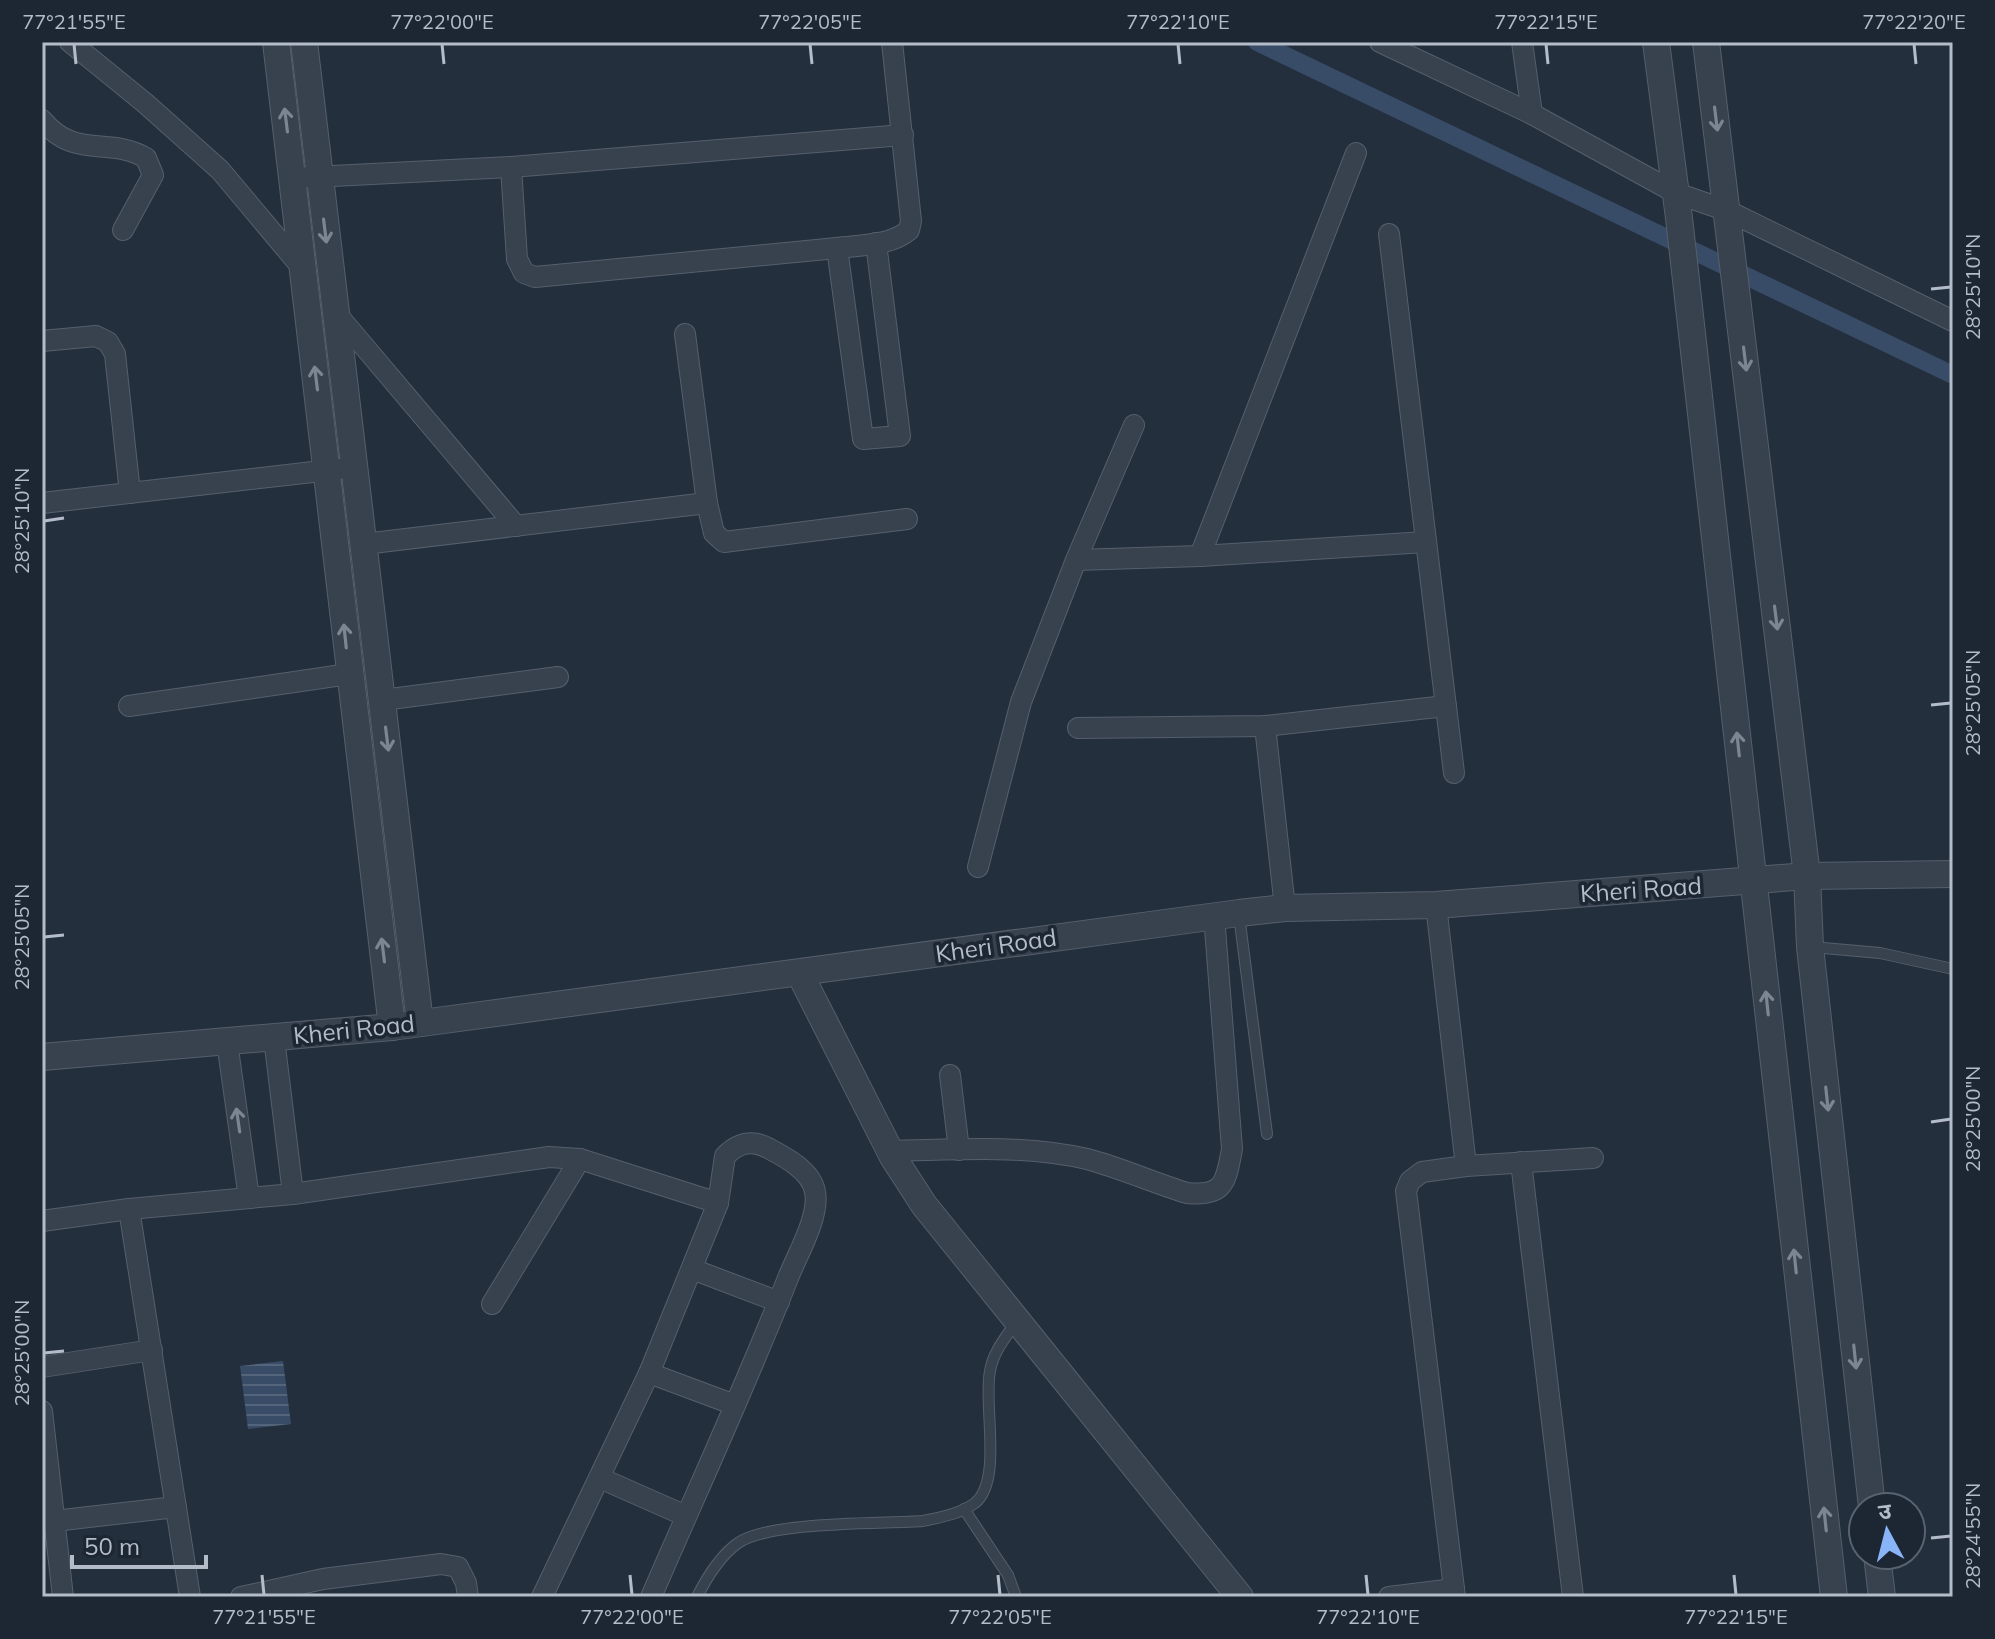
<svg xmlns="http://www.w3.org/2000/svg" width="1995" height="1639" font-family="Mulish,'Noto Sans Devanagari',sans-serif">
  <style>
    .water { fill: url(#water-rules) }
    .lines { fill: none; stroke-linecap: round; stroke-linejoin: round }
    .canal { stroke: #394c67; stroke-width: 18 }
    .service-casing { stroke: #565f6c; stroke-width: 12 }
    .minor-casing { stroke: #565f6c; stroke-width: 22 }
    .tertiary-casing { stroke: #565f6c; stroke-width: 28 }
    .service { stroke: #38414e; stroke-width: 10 }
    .minor { stroke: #38414e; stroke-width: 20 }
    .tertiary { stroke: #38414e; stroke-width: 26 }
    .oneway { stroke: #7c8592 }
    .ticks { fill: none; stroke: #b4bcc9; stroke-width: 3 }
    .labels { text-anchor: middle; stroke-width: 7; stroke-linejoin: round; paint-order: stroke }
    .street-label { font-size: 24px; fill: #b4bcc9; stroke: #1d2633 }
    .neatline { fill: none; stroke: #b4bcc9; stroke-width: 3 }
    .ticks-label { font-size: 20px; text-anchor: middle; fill: #b4bcc9 }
  </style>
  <defs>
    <pattern id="water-rules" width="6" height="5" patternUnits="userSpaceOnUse" patternTransform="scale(2)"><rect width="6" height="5" fill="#394c67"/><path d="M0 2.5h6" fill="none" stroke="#53647b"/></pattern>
  </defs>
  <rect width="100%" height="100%" fill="#242f3e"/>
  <path class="water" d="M 283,1361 L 291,1424 L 248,1429 L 240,1366 Z"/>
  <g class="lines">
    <path class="canal" d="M 1257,42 L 1953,375"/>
    <g class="service-casing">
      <g id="service">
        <path d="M 1239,915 L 1267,1134"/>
        <path d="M 1812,947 L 1880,953 L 1953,969"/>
        <path d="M 964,1509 L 1008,1575 L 1016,1597"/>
        <path d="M 697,1597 C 706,1579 721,1555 738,1543 C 771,1521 879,1524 923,1521 C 941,1517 960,1514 975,1503 C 1003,1480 983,1404 990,1371 C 993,1352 1006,1337 1016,1322"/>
      </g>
    </g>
    <g class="minor-casing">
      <g id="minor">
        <path d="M 70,42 L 145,103 L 220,170 L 303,269"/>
        <path d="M 1380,42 L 1532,114 L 1676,193 L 1728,211 L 1953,321"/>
        <path d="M 1522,42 L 1532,114"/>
        <path d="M 42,120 C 75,160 108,136 146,158 L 153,175 L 123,230"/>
        <path d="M 511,167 L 517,259 L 524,273 L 535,277 L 837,248 C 860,245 891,246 909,230 L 911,221 L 892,42"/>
        <path d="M 293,178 L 511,167 L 903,135"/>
        <path d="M 1389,234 L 1454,773"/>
        <path d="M 837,248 L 863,439 L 900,436 L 876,243"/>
        <path d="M 335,312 L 516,526"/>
        <path d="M 42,341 L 96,336 L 108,342 L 115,354 L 130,493"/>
        <path d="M 42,503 L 339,469"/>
        <path d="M 707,503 L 714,533 L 724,542 L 907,519"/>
        <path d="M 364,544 L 707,503 L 685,334"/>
        <path d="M 1200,556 L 1356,153"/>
        <path d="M 1076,560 L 1200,556 L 1426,542"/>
        <path d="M 383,700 L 558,677"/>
        <path d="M 129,706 L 349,674"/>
        <path d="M 1265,726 L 1285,908"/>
        <path d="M 1078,728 L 1265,726 L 1446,706"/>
        <path d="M 978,867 L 1021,702 L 1076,560 L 1134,425"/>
        <path d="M 1436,905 L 1466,1166"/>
        <path d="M 274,1038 L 293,1194"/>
        <path d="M 227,1042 L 249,1198"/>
        <path d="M 950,1075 L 959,1150"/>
        <path d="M 890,1151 C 955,1150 1023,1144 1087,1159 C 1121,1168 1154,1183 1187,1193 C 1225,1197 1226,1181 1232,1149 L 1214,915"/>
        <path d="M 1521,1162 L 1573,1597"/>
        <path d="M 129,1209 L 190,1597"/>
        <path d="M 42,1221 L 129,1209 L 293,1194 L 549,1157 L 580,1159 L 718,1203"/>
        <path d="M 692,1269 L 779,1302"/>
        <path d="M 492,1304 L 580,1159"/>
        <path d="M 42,1367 L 152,1350"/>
        <path d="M 649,1373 L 735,1405"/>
        <path d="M 42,1411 L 63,1597"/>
        <path d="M 600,1478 L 686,1516"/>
        <path d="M 54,1521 L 176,1507"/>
        <path d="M 241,1597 L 323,1579 L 441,1564 L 458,1567 L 466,1583 L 468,1597"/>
        <path d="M 542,1597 L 650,1371 L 718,1203 L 725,1156 C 738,1143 751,1139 768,1148 C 785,1157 812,1171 815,1192 C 820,1216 797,1255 788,1278 C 746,1385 697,1491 651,1597"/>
        <path d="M 1389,1597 L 1454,1589"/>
        <path d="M 1455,1597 L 1406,1191 L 1410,1181 L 1422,1172 L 1466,1166 L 1593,1158"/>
      </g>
    </g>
    <g class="tertiary-casing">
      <g id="tertiary">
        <path d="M 276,42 L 392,1027"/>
        <path d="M 304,42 L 420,1023"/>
        <path d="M 1656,42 L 1679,218 L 1834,1597"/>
        <path d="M 1706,42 L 1807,876 L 1810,947 L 1872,1507"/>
        <path d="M 800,974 L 893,1157 L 924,1205 L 1240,1597"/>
        <path d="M 42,1057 L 392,1027 L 1239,913 L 1285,908 L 1436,905 L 1807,876 L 1953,874"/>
        <path d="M 1877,1555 L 1882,1597"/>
      </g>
    </g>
    <use href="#service" class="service"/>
    <use href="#minor" class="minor"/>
    <use href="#tertiary" class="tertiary"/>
  </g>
  <defs><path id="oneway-shaft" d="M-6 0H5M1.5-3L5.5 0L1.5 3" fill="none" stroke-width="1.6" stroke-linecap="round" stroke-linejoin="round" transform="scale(2)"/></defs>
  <g class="oneway">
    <use href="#oneway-shaft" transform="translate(1716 119) rotate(83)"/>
    <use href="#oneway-shaft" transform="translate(286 120) rotate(-97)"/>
    <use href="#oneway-shaft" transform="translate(325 231) rotate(83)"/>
    <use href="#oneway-shaft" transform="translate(1745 359) rotate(83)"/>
    <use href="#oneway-shaft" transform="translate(316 378) rotate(-97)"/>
    <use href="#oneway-shaft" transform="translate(1776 618) rotate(83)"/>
    <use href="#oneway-shaft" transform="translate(345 636) rotate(-96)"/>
    <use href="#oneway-shaft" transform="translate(387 739) rotate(83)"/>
    <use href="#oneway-shaft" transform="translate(1738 744) rotate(-96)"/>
    <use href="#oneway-shaft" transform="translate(383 950) rotate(-97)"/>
    <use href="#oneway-shaft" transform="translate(1767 1003) rotate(-96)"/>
    <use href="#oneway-shaft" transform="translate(1827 1099) rotate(84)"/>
    <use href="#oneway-shaft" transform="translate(238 1120) rotate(-98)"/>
    <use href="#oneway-shaft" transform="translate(1795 1261) rotate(-96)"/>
    <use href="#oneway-shaft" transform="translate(1855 1357) rotate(84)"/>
    <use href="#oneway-shaft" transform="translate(1825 1519) rotate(-96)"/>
  </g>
  <path class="ticks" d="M 74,44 L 76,64M 442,44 L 444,64M 810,44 L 812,64M 1178,44 L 1180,64M 1546,44 L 1548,64M 1914,44 L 1916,64M 1931,289 L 1951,287M 44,521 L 64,518M 1931,705 L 1951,703M 44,937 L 64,935M 1931,1122 L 1951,1119M 44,1353 L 64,1351M 1931,1538 L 1951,1536M 262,1575 L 264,1595M 630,1575 L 632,1595M 998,1575 L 1000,1595M 1366,1575 L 1368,1595M 1734,1575 L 1736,1595"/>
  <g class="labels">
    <g class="street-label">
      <text transform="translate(1641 890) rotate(-4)" y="8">Kheri Road</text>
      <text transform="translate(996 946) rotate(-8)" y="8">Kheri Road</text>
      <text transform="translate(354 1030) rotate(-6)" y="8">Kheri Road</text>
    </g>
  </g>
  <rect width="1995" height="1639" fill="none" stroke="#1d2633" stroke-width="88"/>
  <g transform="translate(1887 1531) rotate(353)"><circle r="38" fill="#1d2633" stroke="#59626f" stroke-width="2"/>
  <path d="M0-6L14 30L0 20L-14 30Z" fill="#8ab4f8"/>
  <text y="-12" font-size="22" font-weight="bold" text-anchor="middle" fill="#b4bcc9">उ</text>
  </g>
  <path d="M72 1555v12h134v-12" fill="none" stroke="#b4bcc9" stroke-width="4"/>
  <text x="84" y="1555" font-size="24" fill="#b4bcc9" stroke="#1d2633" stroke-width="6" paint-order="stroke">50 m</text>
  <rect x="44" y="44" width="1907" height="1551" class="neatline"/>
  <g class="ticks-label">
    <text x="74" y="29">77°21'55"E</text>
    <text x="442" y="29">77°22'00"E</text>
    <text x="810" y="29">77°22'05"E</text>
    <text x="1178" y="29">77°22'10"E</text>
    <text x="1546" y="29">77°22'15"E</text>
    <text x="1914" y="29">77°22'20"E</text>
    <text transform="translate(1973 287) rotate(-90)" y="7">28°25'10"N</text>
    <text transform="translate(22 521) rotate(-90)" y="7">28°25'10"N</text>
    <text transform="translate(1973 703) rotate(-90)" y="7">28°25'05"N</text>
    <text transform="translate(22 937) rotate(-90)" y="7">28°25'05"N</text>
    <text transform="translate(1973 1119) rotate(-90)" y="7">28°25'00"N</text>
    <text transform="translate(22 1353) rotate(-90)" y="7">28°25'00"N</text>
    <text transform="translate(1973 1536) rotate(-90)" y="7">28°24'55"N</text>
    <text x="264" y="1624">77°21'55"E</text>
    <text x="632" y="1624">77°22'00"E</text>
    <text x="1000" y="1624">77°22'05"E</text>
    <text x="1368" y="1624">77°22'10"E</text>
    <text x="1736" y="1624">77°22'15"E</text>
  </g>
</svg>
